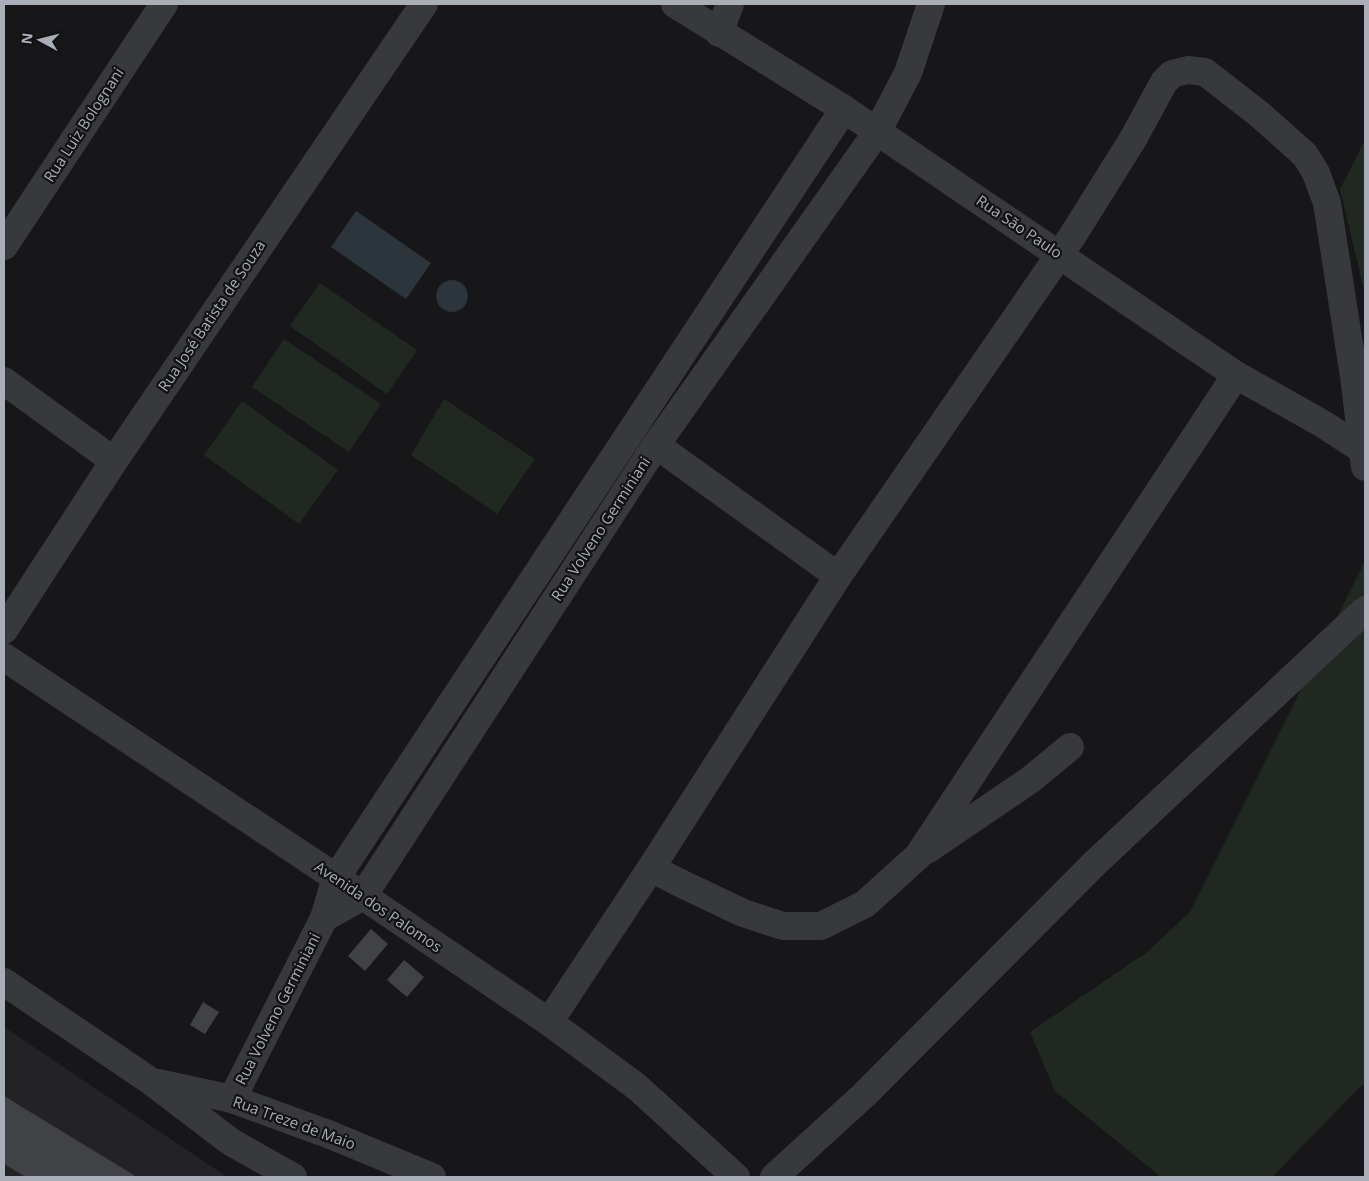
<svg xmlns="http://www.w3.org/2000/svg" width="1369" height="1181" font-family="'Open Sans',sans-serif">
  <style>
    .built { fill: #232326 }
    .green { fill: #212822 }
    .water { fill: #2d353c }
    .building { fill: #414245 }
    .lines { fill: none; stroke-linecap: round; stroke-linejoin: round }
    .minor { stroke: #38393d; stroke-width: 28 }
    .labels { text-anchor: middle; stroke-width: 4.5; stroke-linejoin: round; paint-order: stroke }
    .street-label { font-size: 15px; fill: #a9aeb8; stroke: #121214 }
  </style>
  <rect width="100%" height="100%" fill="#171719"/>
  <path class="built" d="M 4,1027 L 227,1177 L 4,1177 Z"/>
  <g class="green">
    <path d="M 1365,140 L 1365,294 L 1340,189 Z"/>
    <path d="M 320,283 L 417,350 L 387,394 L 290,326 Z"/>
    <path d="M 284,339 L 381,404 L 349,452 L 252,387 Z"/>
    <path d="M 444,399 L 535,459 L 497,514 L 411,455 Z"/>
    <path d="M 242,401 L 338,470 L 299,524 L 204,455 Z"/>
    <path d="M 1365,561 L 1365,1082 L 1272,1177 L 1161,1177 L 1055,1091 L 1030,1032 L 1147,952 L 1190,912 Z"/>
  </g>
  <g class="water">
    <path d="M 356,211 L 431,263 L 406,299 L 331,247 Z"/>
    <circle cx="452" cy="296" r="16"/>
  </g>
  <g class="building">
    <path d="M 371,929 L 388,944 L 365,971 L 348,956 Z"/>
    <path d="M 404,960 L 424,977 L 407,997 L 387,980 Z"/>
    <path d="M 203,1002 L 219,1012 L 205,1034 L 190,1025 Z"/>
    <path d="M 4,1096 L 137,1177 L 26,1177 L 4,1164 Z"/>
  </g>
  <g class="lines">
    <g class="minor">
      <path d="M 675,4 L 844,109 L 1236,375 L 1323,424 L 1363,450"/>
      <path d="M 719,33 L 730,4"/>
      <path d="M 4,246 L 164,4"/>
      <path d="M 4,381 L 114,461"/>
      <path d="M 656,445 L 838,576"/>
      <path d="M 4,630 L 114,461 L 424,4"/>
      <path d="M 4,657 L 347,885 L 549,1022 L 637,1087 L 736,1177"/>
      <path d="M 927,850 L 1030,780 L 1070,747"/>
      <path d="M 651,868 L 678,882 L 743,913 L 783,926 L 821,926 L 865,904 L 918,856 L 1236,375"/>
      <path d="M 324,918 L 363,896 L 656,445 L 877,132 L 908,73 L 931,4"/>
      <path d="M 4,982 L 152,1082 L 231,1142 L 293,1177"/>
      <path d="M 549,1022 L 651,868 L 838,576 L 1073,235 L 1133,139 L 1164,82 L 1172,74 L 1188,70 L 1205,72 L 1259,114 L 1305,155 L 1316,173 L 1327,203 L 1354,376 L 1365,467"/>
      <path d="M 158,1083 L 232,1099 L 328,1134 L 432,1177"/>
      <path d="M 232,1099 L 324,918 L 336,878 L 844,109"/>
      <path d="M 774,1177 L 864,1095 L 1095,863 L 1365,610"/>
    </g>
  </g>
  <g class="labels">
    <g class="street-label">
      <text transform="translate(84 125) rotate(-57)" y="5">Rua Luiz Bolognani</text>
      <text transform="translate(1019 227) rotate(34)" y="5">Rua São Paulo</text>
      <text transform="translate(212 316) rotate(-56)" y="5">Rua José Batista de Souza</text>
      <text transform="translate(601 529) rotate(-57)" y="5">Rua Volveno Germiniani</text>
      <text transform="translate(378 907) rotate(34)" y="5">Avenida dos Palomos</text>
      <text transform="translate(278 1009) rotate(-63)" y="5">Rua Volveno Germiniani</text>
      <text transform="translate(294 1123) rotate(20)" y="5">Rua Treze de Maio</text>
    </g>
  </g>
  <rect width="1369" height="1181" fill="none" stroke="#a9aeb8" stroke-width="10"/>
  <g transform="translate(40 40) rotate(277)" stroke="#121214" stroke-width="4" paint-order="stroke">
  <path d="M0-4L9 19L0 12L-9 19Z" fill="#a9aeb8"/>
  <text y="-8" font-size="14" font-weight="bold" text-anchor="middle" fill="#a9aeb8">N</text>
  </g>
</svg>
